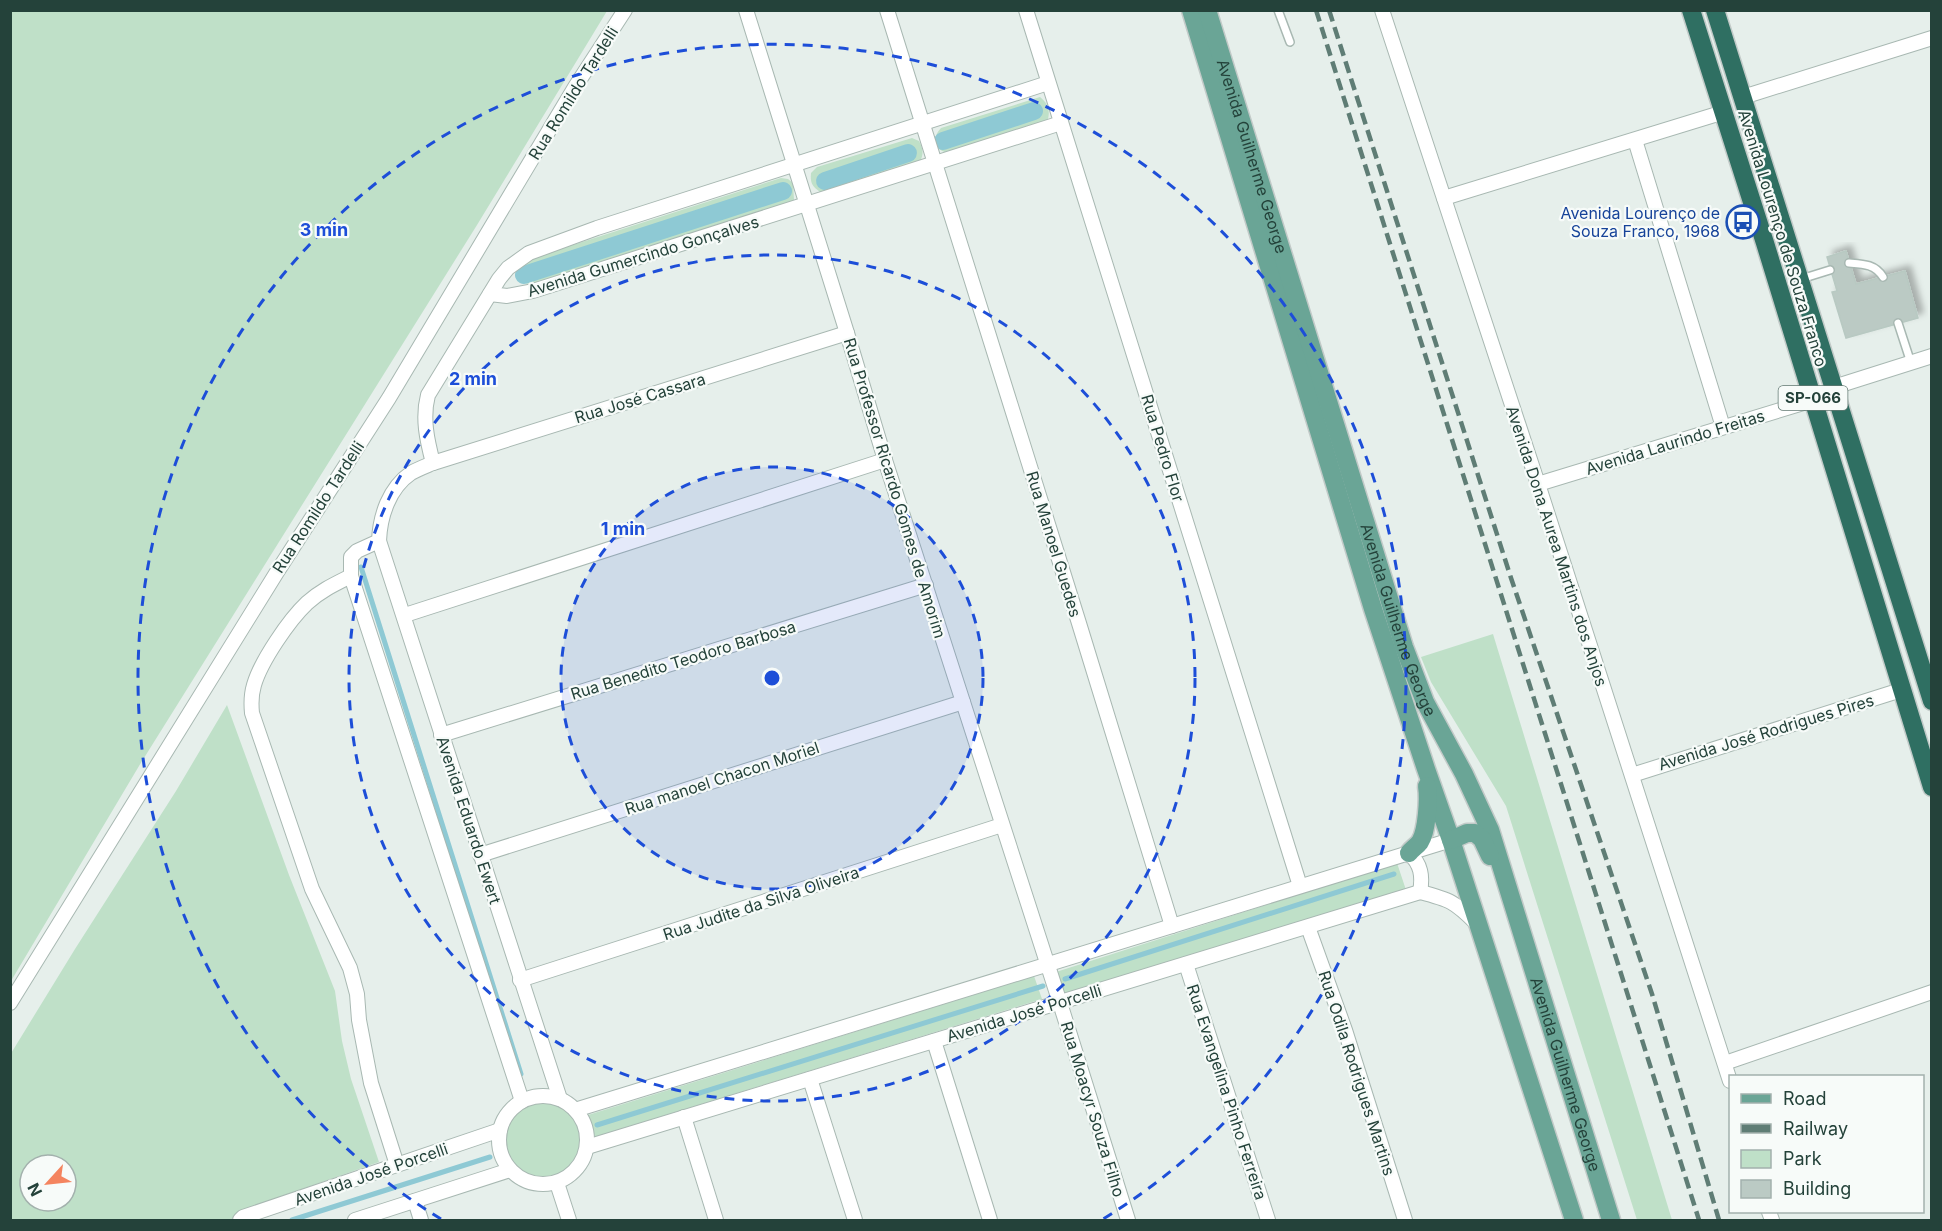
<svg xmlns="http://www.w3.org/2000/svg" width="1942" height="1231" font-family="Inter,sans-serif">
  <style>
    .green { fill: #bfe0c8; fill-rule: evenodd }
    .lines { fill: none; stroke-linecap: round; stroke-linejoin: round }
    .stream { stroke: #8ec9d4; stroke-width: 5 }
    .canal { stroke: #8ec9d4; stroke-width: 18 }
    .building { fill: #bbcac4; stroke: #b8c9c2; stroke-width: 1.5; filter: url(#shadow) }
    .lane-casing { stroke: #a8b8b2; stroke-width: 10 }
    .street-casing { stroke: #a8b8b2; stroke-width: 16 }
    .primary-casing { stroke: #c2cac8; stroke-width: 21 }
    .highway-casing { stroke: #c2cac8; stroke-width: 21 }
    .lane { stroke: #fff; stroke-width: 7 }
    .street { stroke: #fff; stroke-width: 14 }
    .primary { stroke: #6aa596; stroke-width: 18 }
    .highway { stroke: #2f6f62; stroke-width: 18 }
    .rail { stroke: #5f7d75; stroke-width: 4.5; stroke-dasharray: 12 6; stroke-linecap: butt }
    .ring { fill: none; stroke: #1d4ed8; stroke-width: 3; stroke-dasharray: 10 8 }
    .labels { text-anchor: middle; stroke-width: 4.5; stroke-linejoin: round; paint-order: stroke }
    .shield { fill: #f7fbf9; stroke: #637a73; stroke-width: 1.5 }
    .shield-label { font-size: 15px; font-weight: bold; fill: #24423a }
    .street-label { font-size: 16px; fill: #24423a; stroke: #f7fbf9 }
    .transit-label { font-size: 16px; fill: #164399; stroke: #f7fbf9; text-anchor: end }
    .centre { fill: #1d4ed8; stroke: #f7fbf9; stroke-width: 3 }
    .ring-label { font-size: 18px; text-anchor: middle; font-weight: bold; fill: #1d4ed8; stroke: #f7fbf9; stroke-width: 4.5; stroke-linejoin: round; paint-order: stroke }
  </style>
  <defs>
    <filter id="shadow"><feDropShadow dx="5.5" dy="-5.5" stdDeviation="3" flood-color="#0004"/></filter>
  </defs>
  <rect width="100%" height="100%" fill="#e6efeb"/>
  <g class="green">
    <path d="M 11,10 L 607,11 L 477,225 L 139,766 L 11,981 Z"/>
    <path d="M 1040,97 C 1048,103 1051,112 1047,122 L 951,153 C 936,153 930,139 941,128 Z"/>
    <path d="M 912,138 L 919,141 C 923,149 924,153 920,162 L 828,191 L 820,192 C 812,186 810,183 811,173 L 817,167 Z"/>
    <path d="M 781,178 L 788,179 L 793,183 L 794,200 L 788,204 L 534,285 L 520,282 C 516,273 516,270 520,262 Z"/>
    <path d="M 1493,634 L 1672,1220 L 1637,1220 L 1506,806 L 1431,682 L 1421,657 Z"/>
    <path d="M 227,705 L 289,875 L 335,991 L 342,1041 L 351,1079 L 379,1162 L 240,1211 L 231,1220 L 11,1220 L 10,1055 L 75,949 L 176,791 ZM 30,1165 L 66,1165 L 66,1201 L 30,1201 Z"/>
    <path d="M 1397,863 L 1406,890 L 1064,995 L 1056,972 Z"/>
    <path d="M 1034,976 L 1042,999 L 595,1137 L 588,1115 Z"/>
    <circle cx="543" cy="1140" r="39"/>
  </g>
  <g class="lines">
    <g class="stream">
      <path d="M 361,567 L 521,1074"/>
      <path d="M 1065,979 L 1394,874"/>
      <path d="M 597,1125 L 1043,986"/>
      <path d="M 292,1220 L 490,1157"/>
    </g>
    <g class="canal">
      <path d="M 943,141 L 1034,111"/>
      <path d="M 825,181 L 908,153"/>
      <path d="M 524,275 L 783,191"/>
    </g>
  </g>
  <path class="building" d="M 1846,251 L 1856,284 L 1905,271 L 1918,318 L 1846,338 L 1832,292 L 1837,291 L 1827,257 Z"/>
  <g class="lines">
    <g class="lane-casing">
      <g id="lane">
        <path d="M 1278,10 L 1290,42"/>
        <path d="M 1849,263 C 1863,264 1875,264 1883,277"/>
        <path d="M 1801,279 L 1830,270"/>
        <path d="M 1898,323 L 1911,363"/>
      </g>
    </g>
    <g class="street-casing">
      <g id="street">
        <path d="M 746,10 L 847,333 L 885,460 L 1060,1003 L 1128,1220"/>
        <path d="M 887,10 L 1078,620 L 1172,926"/>
        <path d="M 1026,10 L 1300,886"/>
        <path d="M 1382,10 L 1538,484 L 1730,1081"/>
        <path d="M 1743,97 L 1932,38"/>
        <path d="M 1635,140 L 1723,427"/>
        <path d="M 1444,198 L 1724,112"/>
        <path d="M 490,294 L 507,296 L 533,291 L 1061,123"/>
        <path d="M 1834,387 L 1932,356"/>
        <path d="M 433,463 C 427,440 422,418 428,395 L 499,279 L 508,268 L 529,253 L 597,228 L 1048,83"/>
        <path d="M 1538,484 L 1813,400"/>
        <path d="M 379,541 L 560,1099"/>
        <path d="M 351,576 C 335,584 320,591 307,603 C 289,620 261,661 254,685 C 251,695 251,703 252,713 L 312,889 L 350,968 L 357,994 L 359,1020 L 371,1083 L 397,1165"/>
        <path d="M 405,615 L 885,460"/>
        <path d="M 441,735 L 926,585"/>
        <path d="M 1632,775 L 1901,690"/>
        <path d="M 1409,853 C 1421,864 1423,876 1420,892"/>
        <path d="M 480,855 L 963,702"/>
        <path d="M 1420,892 C 1450,900 1454,901 1476,923"/>
        <path d="M 1308,927 L 1345,1030 L 1405,1220"/>
        <path d="M 1186,964 L 1268,1220"/>
        <path d="M 520,980 L 1002,825"/>
        <path d="M 10,1003 L 277,572 L 389,398 L 575,87 L 625,10"/>
        <path d="M 934,1041 L 990,1220"/>
        <path d="M 1725,1063 L 1932,992"/>
        <path d="M 810,1079 L 855,1220"/>
        <circle cx="543" cy="1140" r="44"/>
        <path d="M 522,1101 L 351,576 L 351,557 L 357,551 L 379,541 C 380,516 389,488 411,473 C 418,469 426,466 433,463 L 847,333"/>
        <path d="M 575,1110 L 1451,840"/>
        <path d="M 684,1117 L 716,1220"/>
        <path d="M 587,1147 L 1420,892"/>
        <path d="M 557,1183 L 569,1220"/>
        <path d="M 415,1201 L 421,1220"/>
        <path d="M 1769,1212 L 1772,1220"/>
        <path d="M 240,1220 L 243,1217 L 500,1130"/>
        <path d="M 355,1220 L 510,1170"/>
      </g>
    </g>
    <g class="primary-casing">
      <g id="primary">
        <path d="M 1191,10 L 1373,609 L 1426,769 L 1451,840 L 1574,1220"/>
        <path id="s1" d="M 1207,10 L 1404,647 L 1425,702 L 1464,774 L 1490,830 L 1611,1220"/>
        <path d="M 1451,840 L 1467,833 L 1475,833 L 1482,839 L 1490,856"/>
        <path d="M 1409,853 C 1412,849 1417,846 1420,842 C 1427,831 1429,799 1427,786"/>
      </g>
    </g>
    <g class="highway-casing">
      <g id="highway">
        <path d="M 1691,10 L 1765,243 L 1932,787"/>
        <path d="M 1715,10 L 1932,701"/>
      </g>
    </g>
    <use href="#lane" class="lane"/>
    <use href="#street" class="street"/>
    <use href="#primary" class="primary"/>
    <use href="#highway" class="highway"/>
    <g class="rail">
      <path d="M 1316,10 L 1699,1220"/>
      <path d="M 1329,10 L 1511,578 L 1652,994 L 1719,1220"/>
    </g>
  </g>
  <circle cx="772" cy="678" r="211" fill="#1d4ed8" fill-opacity=".12"/>
  <g class="ring">
    <circle cx="772" cy="678" r="211"/>
    <circle cx="772" cy="678" r="423"/>
    <path d="M441 1219A634 634 0 1 1 1103 1219"/>
  </g>
  <defs>
    <g id="bus-ring" transform="scale(1.725)"><circle r="9.5" fill="#f7fbf9" stroke="#1a4fb4" stroke-width="1.5"/><path d="M-5-6H5V4H4V6H2V4H-2V6H-4V4H-5ZM-3.5-4V0h7V-4ZM-3.5 1.2v1.5H-2V1.2ZM2 1.2v1.5H3.5V1.2Z" fill="#1a4fb4"/></g>
  </defs>
  <g fill-rule="evenodd">
    <use href="#bus-ring" x="1743" y="222"/>
  </g>
  <g class="labels">
    <rect class="shield" x="1778.5" y="386" width="69" height="24" rx="4.5"/>
    <g class="shield-label">
      <text x="1813" y="403">SP-066</text>
    </g>
    <g class="street-label">
      <text transform="translate(573 93) rotate(-58)" y="6">Rua Romildo Tardelli</text>
      <text dy="6" stroke="none"><textPath href="#s1" startOffset="153">Avenida Guilherme George</textPath></text>
      <text transform="translate(1783 238) rotate(73)" y="6">Avenida Lourenço de Souza Franco</text>
      <text transform="translate(643 256) rotate(-17)" y="6">Avenida Gumercindo Gonçalves</text>
      <text transform="translate(640 398) rotate(-17)" y="6">Rua José Cassara</text>
      <text transform="translate(1675 442) rotate(-17)" y="6">Avenida Laurindo Freitas</text>
      <text transform="translate(1163 448) rotate(73)" y="6">Rua Pedro Flor</text>
      <text transform="translate(895 488) rotate(73)" y="6">Rua Professor Ricardo Gomes de Amorim</text>
      <text transform="translate(318 507) rotate(-57)" y="6">Rua Romildo Tardelli</text>
      <text transform="translate(1054 544) rotate(73)" y="6">Rua Manoel Guedes</text>
      <text transform="translate(1557 546) rotate(72)" y="6">Avenida Dona Aurea Martins dos Anjos</text>
      <text dy="6" stroke="none"><textPath href="#s1" startOffset="639">Avenida Guilherme George</textPath></text>
      <text transform="translate(683 660) rotate(-17)" y="6">Rua Benedito Teodoro Barbosa</text>
      <text transform="translate(1766 732) rotate(-17)" y="6">Avenida José Rodrigues Pires</text>
      <text transform="translate(722 778) rotate(-18)" y="6">Rua manoel Chacon Moriel</text>
      <text transform="translate(469 820) rotate(72)" y="6">Avenida Eduardo Ewert</text>
      <text transform="translate(761 903) rotate(-18)" y="6">Rua Judite da Silva Oliveira</text>
      <text transform="translate(1024 1013) rotate(-17)" y="6">Avenida José Porcelli</text>
      <text transform="translate(1357 1073) rotate(72)" y="6">Rua Odila Rodrigues Martins</text>
      <text dy="6" stroke="none"><textPath href="#s1" startOffset="1125">Avenida Guilherme George</textPath></text>
      <text transform="translate(1227 1092) rotate(72)" y="6">Rua Evangelina Pinho Ferreira</text>
      <text transform="translate(1093 1109) rotate(73)" y="6">Rua Moacyr Souza Filho</text>
      <text transform="translate(371 1174) rotate(-19)" y="6">Avenida José Porcelli</text>
    </g>
    <g class="transit-label">
      <text x="1720" y="219">Avenida Lourenço de<tspan x="1720" dy="18">Souza Franco, 1968</tspan></text>
    </g>
  </g>
  <circle cx="772" cy="678" r="9" class="centre"/>
  <g class="ring-label">
    <text x="324" y="236">3 min</text>
    <text x="473" y="385">2 min</text>
    <text x="623" y="535">1 min</text>
  </g>
  <rect width="1942" height="1231" fill="none" stroke="#24423a" stroke-width="24"/>
  <rect x="1729" y="1075" width="195" height="138" fill="#f7fbf9" stroke="#a3b1ad" stroke-width="1.5"/>
  <rect x="1741" y="1094" width="30" height="9" fill="#6aa596" stroke="#a3b1ad" stroke-width="1.5"/>
  <text x="1783" y="1105" font-size="18" fill="#24423a">Road</text>
  <rect x="1741" y="1124" width="30" height="9" fill="#5f7d75" stroke="#a3b1ad" stroke-width="1.5"/>
  <text x="1783" y="1135" font-size="18" fill="#24423a">Railway</text>
  <rect x="1741" y="1150" width="30" height="18" fill="#bfe0c8" stroke="#a3b1ad" stroke-width="1.5"/>
  <text x="1783" y="1165" font-size="18" fill="#24423a">Park</text>
  <rect x="1741" y="1180" width="30" height="18" fill="#bbcac4" stroke="#a3b1ad" stroke-width="1.5"/>
  <text x="1783" y="1195" font-size="18" fill="#24423a">Building</text>
  <g transform="translate(48 1183) rotate(243)"><circle r="28" fill="#f7fbf9" stroke="#a3b1ad" stroke-width="1.5"/>
  <path d="M0-4.5L10 22L0 15L-10 22Z" fill="#f4845f"/>
  <text y="-9" font-size="16" font-weight="bold" text-anchor="middle" fill="#24423a">N</text>
  </g>
</svg>
